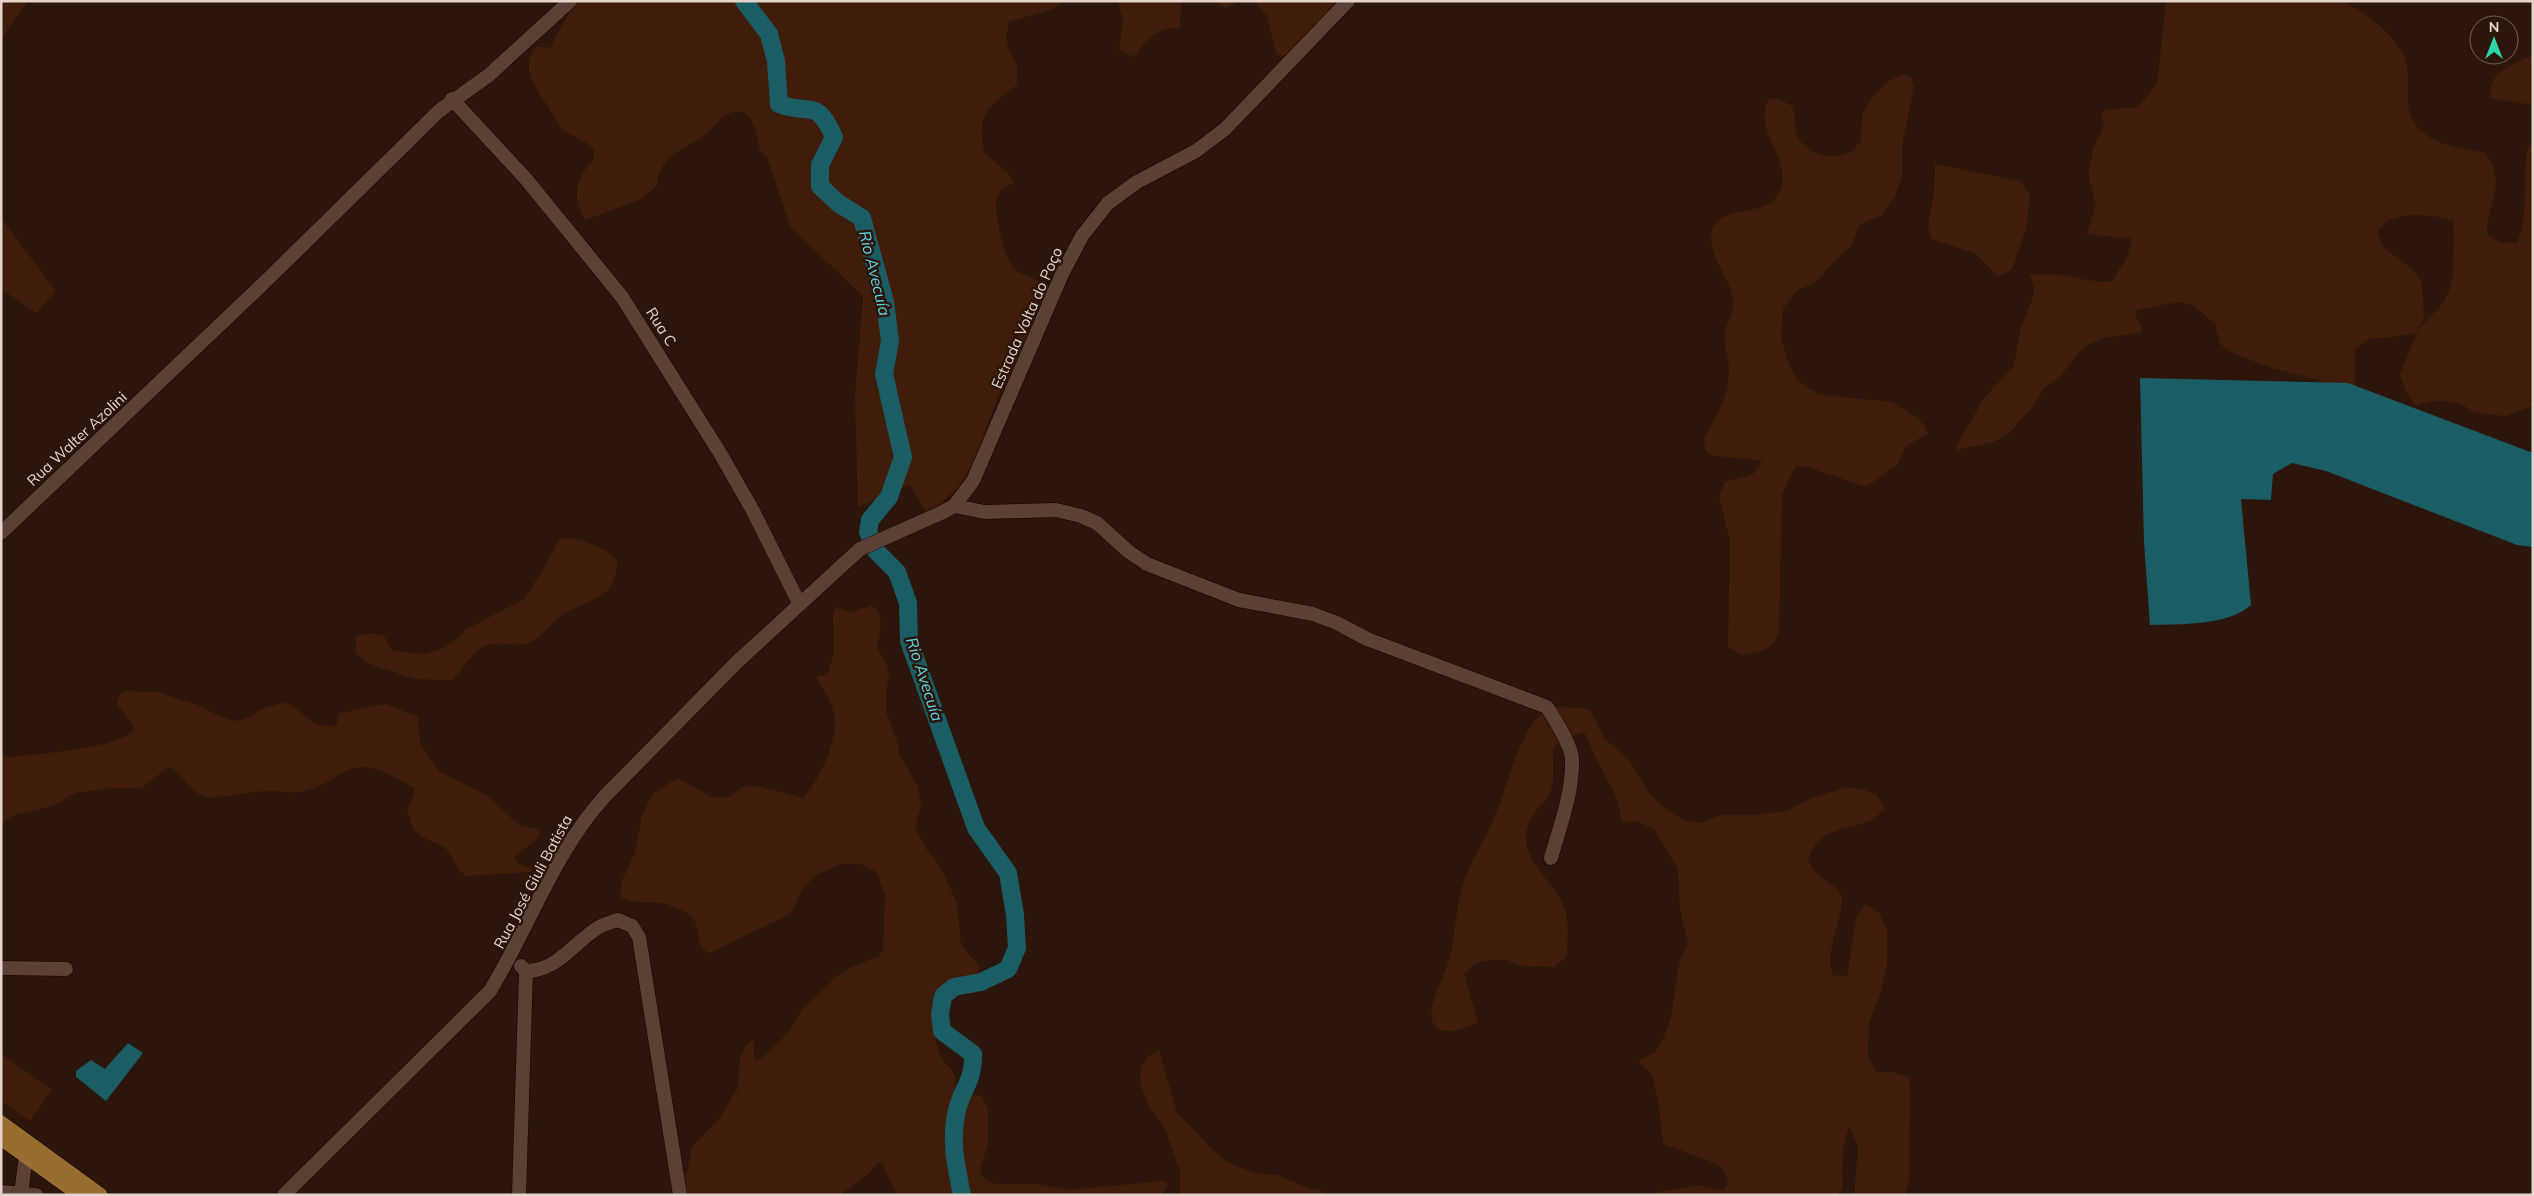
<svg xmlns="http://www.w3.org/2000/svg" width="2534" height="1196" font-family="Mulish,sans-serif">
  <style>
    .green { fill: #401d0b }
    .water { fill: #1a5d65 }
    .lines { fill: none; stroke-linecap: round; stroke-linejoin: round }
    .river { stroke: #1a5d65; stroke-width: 18 }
    .minor-casing { stroke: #130200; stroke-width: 15 }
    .major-casing { stroke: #130200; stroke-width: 16 }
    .minor { stroke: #5b4135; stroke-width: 14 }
    .major { stroke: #986d30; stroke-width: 15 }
    .labels { text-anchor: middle; stroke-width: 5; stroke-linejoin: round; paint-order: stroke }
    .street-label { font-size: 15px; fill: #e4d4cc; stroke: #2c150a }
    .water-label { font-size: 16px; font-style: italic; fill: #59d8e7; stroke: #2c150a }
  </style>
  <rect width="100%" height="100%" fill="#2c150a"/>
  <g class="green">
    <path d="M 1,1 L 28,1 L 1,39 Z"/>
    <path d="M 575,1 L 1065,1 L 1052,9 L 1009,22 L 1006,37 L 1009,51 L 1017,65 L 1017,85 C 987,108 977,112 984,152 L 1010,175 L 1014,183 C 1007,186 1000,190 997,198 C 993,211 1004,259 1015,269 C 1027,281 1041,271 1041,297 L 1017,361 L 998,397 L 973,463 L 957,489 L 937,506 L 925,511 L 910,485 L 858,507 L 855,396 L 863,296 L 791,228 L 767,157 L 760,152 C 757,130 750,96 721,119 C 714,125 709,132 701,137 C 681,151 659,157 657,185 L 642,199 L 585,220 C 571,193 576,179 594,158 L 594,150 C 582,137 571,137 562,128 C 557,123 553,114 549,108 C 537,89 518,68 537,46 L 550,48 Z"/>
    <path d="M 1118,1 L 1181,1 L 1180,28 C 1157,27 1145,39 1134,58 L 1119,50 L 1123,19 Z"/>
    <path d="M 1212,1 L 1240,1 L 1226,8 Z"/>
    <path d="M 1254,1 L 1347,1 L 1304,43 L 1282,57 L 1276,53 L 1267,16 Z"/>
    <path d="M 2166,1 L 2343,1 C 2351,7 2359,9 2366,15 C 2378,24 2393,37 2401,50 C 2413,70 2405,90 2409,110 C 2417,142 2456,149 2484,152 C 2509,184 2487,200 2487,234 L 2501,243 L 2517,243 C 2530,213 2521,179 2528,147 L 2533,143 L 2533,406 L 2506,416 L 2475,413 L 2461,404 L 2447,401 L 2430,401 L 2416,406 L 2406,392 L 2400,375 L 2418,330 L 2444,302 L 2450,288 L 2453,274 L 2454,221 C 2437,215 2408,212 2391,219 C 2385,221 2381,229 2377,233 L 2383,247 L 2411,268 L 2422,282 L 2424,319 L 2415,333 L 2387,338 L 2370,338 L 2355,349 L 2355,393 L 2341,392 L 2316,379 L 2274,369 L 2228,351 L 2220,343 L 2215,324 L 2193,305 L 2178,302 L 2137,310 L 2135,315 L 2142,329 L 2141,333 L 2103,338 L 2089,344 L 2078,353 L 2060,377 L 2044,388 L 2031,409 L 2008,434 L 1994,442 L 1957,450 L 1956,447 L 1984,398 L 2014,366 L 2020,329 L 2034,295 L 2034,285 L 2029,275 L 2060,275 L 2094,281 L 2111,282 L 2129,254 L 2132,239 L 2087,234 L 2096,205 L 2089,179 L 2089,168 L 2093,149 L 2104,125 L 2101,113 L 2106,110 L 2138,107 L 2157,84 Z"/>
    <path d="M 2533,55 L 2533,105 L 2491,98 C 2487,71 2512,65 2533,55 Z"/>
    <path d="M 1903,74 L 1911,78 L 1914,87 L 1902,144 L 1902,177 L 1895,196 L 1882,215 L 1859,225 L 1852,245 L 1834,261 L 1818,280 L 1811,285 L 1797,290 L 1783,309 L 1781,337 L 1787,360 L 1797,379 L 1809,389 L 1819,394 L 1839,397 L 1893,402 L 1916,417 L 1926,427 L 1927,434 L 1906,446 L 1897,465 L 1866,487 L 1804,466 L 1796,466 L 1782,494 L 1779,631 C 1771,651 1763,652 1742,655 L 1728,647 L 1730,542 L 1719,496 L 1725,482 L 1753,474 L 1762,461 C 1751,457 1713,459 1707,452 C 1704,448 1704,441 1705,437 C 1717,414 1729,396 1729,370 C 1729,358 1723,344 1725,332 C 1727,322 1735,310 1733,299 C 1730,278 1704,251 1713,228 C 1723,203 1771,220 1781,188 C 1791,159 1753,131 1768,100 L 1777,98 L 1792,106 C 1796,117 1794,130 1798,137 C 1806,154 1832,161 1850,152 C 1854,150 1858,144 1861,141 C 1861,134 1861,125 1862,118 C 1864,103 1888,77 1903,74 Z"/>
    <path d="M 1935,164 L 2020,181 L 2030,195 L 2027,226 L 2012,269 L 1998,277 L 1976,254 L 1931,239 L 1928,225 L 1934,194 Z"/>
    <path d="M 1,218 L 56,291 L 36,313 L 1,289 Z"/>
    <path d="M 565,538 C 589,541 600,545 618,561 C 616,570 615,583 608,590 C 596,601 578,605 564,614 C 549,622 543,639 525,644 C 513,647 498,640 487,645 C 472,652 464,668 452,680 L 415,679 L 370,664 L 356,653 L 356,636 L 370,633 L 384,636 L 393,651 L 424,654 L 441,649 L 455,640 L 467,629 L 524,599 L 544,568 L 559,540 Z"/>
    <path d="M 871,606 L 876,608 C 884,620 880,634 877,647 L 887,665 L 889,677 L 886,691 L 886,712 L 897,741 L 900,756 L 918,787 L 921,805 L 915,827 L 925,847 L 943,871 L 957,904 L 961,945 L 980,967 C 978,986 943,982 935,1003 C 930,1015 935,1047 942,1059 C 945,1064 951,1068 954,1074 C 957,1080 954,1093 954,1100 L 958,1101 L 969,1094 L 982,1096 L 988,1109 L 988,1146 L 980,1167 L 981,1175 L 987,1181 L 997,1184 L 1034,1184 L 1068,1190 L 1163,1181 L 1168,1184 L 1162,1194 L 897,1195 L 883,1165 L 879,1162 L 867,1175 L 840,1195 L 672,1195 L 674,1184 L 687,1172 L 692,1147 L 719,1119 L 738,1088 L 740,1058 L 746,1045 L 754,1040 L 754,1057 L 757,1060 L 762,1058 L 787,1034 L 802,1010 L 837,976 L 849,968 L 879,956 L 883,951 L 885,894 L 876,871 L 860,864 L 841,864 L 816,875 L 804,887 L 790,914 L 711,953 C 693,949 703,926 690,915 C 684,910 668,904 661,903 C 647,900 636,905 622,898 L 620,891 L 622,880 L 635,853 L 642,815 L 653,794 L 677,778 L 712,797 L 729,797 L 744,786 L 761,787 L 803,798 C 820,779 841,736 833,710 C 830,697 821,687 816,675 L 823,676 L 828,673 L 834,653 L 833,615 L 836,607 L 850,612 Z"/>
    <path d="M 126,691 L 156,692 L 198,705 L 219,716 L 235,721 L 245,719 L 264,708 L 287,702 C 302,712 318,732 337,725 L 338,715 L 340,713 L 386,704 L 418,717 L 420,744 L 440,772 L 486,795 L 519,825 L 538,829 L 541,832 L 535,841 L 514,857 L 517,863 L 532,869 L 532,872 L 466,876 L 460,871 L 445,847 L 422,837 L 413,829 L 407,810 L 414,794 L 414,788 C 396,778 370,760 349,770 C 332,778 318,789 300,792 C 289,794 277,790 265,791 C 247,792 227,798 208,797 C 191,795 184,774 169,767 L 141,788 L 113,788 L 75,793 L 55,805 L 15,815 L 1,823 L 1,756 L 12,757 C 37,754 117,748 133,731 L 133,725 L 117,704 L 120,694 Z"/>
    <path d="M 1552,706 C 1565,708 1579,706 1591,711 L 1604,738 L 1630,761 L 1647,790 L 1657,802 L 1684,820 L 1702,823 L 1721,815 L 1757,815 L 1789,810 L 1817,796 L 1846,788 L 1863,789 L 1877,795 L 1885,809 C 1880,813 1875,818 1869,821 C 1842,833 1821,826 1808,859 C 1810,863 1812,868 1816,872 C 1823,881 1836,884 1841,895 C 1847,911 1823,950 1833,975 L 1847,977 L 1856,918 L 1865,904 L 1879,913 L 1887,930 L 1887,964 L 1881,992 L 1869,1023 L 1868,1057 L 1877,1072 L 1893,1072 L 1910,1078 L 1909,1183 L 1904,1195 L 1854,1195 L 1858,1148 L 1849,1126 L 1843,1148 L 1842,1189 L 1837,1195 L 1654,1195 L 1657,1192 L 1699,1185 L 1723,1191 L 1728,1184 C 1727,1180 1727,1175 1725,1172 C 1716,1159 1678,1152 1663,1143 L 1659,1105 L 1652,1075 L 1638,1061 L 1655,1052 L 1663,1039 L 1671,1018 L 1679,963 L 1688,943 L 1680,910 L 1678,869 L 1653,828 L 1635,821 L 1624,823 L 1620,818 C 1620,797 1608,783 1599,764 C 1593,754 1590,743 1584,732 L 1567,737 L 1553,748 C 1553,763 1555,780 1550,794 C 1548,799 1544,802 1540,806 C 1532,814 1525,828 1526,840 C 1528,864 1554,884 1564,906 C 1570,921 1567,940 1567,956 L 1555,967 L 1521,966 L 1507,960 L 1490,960 L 1476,963 L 1464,974 L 1478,1022 C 1466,1029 1438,1039 1432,1020 C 1428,1007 1443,978 1447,966 C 1455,942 1455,918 1460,895 C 1466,869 1480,849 1491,825 C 1508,791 1517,725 1552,706 Z"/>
    <path d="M 1159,1050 L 1177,1113 L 1215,1152 L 1227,1161 L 1252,1173 L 1279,1175 L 1309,1189 L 1320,1189 L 1323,1195 L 1180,1195 L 1180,1172 L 1165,1128 L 1148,1105 L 1140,1083 L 1141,1066 L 1148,1057 Z"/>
    <path d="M 1,1054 L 52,1090 L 30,1121 L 1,1101 Z"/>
  </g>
  <g class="water">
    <path d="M 2140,378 L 2348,383 L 2533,453 L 2533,547 L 2517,545 L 2326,471 L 2292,463 L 2273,474 L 2271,500 L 2241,499 L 2251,605 C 2228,626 2179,624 2150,625 L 2144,542 Z"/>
    <path d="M 128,1043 L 143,1053 L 106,1101 L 76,1077 L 76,1071 L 91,1060 L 105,1069 Z"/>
  </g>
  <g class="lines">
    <path class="river" d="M 744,1 L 769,34 L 776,61 L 779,104 C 812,116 816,97 834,137 L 820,165 L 820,186 L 838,203 L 862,218 L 885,302 L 890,341 L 884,374 L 903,457 L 889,497 L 870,520 L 868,532 L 876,551 L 897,572 L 908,603 L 909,641 L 976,828 L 1008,873 L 1015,915 L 1017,948 L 1008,969 L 981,982 L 954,987 L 943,996 L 940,1014 L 942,1031 L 973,1054 C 974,1080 963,1087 957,1110 C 950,1139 956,1166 962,1195"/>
    <g class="minor-casing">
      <g id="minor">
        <path d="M 452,99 L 526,179 L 622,297 L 720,453 L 753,511 L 799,603"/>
        <path d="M 954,506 L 985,512 L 1056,510 L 1081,516 L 1097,523 L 1129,552 L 1147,564 L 1239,600 L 1313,614 L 1337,623 L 1367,639 L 1547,707 C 1555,720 1571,744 1572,759 C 1573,793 1560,826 1551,858"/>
        <path d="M 1,533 L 270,277 L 439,111 L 489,75 L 570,1"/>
        <path d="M 1,968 L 66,969"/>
        <path d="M 526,971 C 558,971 574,942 599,927 C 605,924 612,922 618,920 L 632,926 L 639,937 L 680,1195"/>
        <path d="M 1,1192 L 36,1195"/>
        <path d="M 21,1194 L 26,1156"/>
        <path d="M 284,1195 L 490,991 C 529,927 554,852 605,796 L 737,662 L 860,549 L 943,512 L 954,506 L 973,481 L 1062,274 L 1082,236 L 1108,203 L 1137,182 L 1196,151 L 1225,129 L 1348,1"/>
        <path d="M 519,1195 L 526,971 L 521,966"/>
      </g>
    </g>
    <g class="major-casing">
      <g id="major">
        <path d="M 1,1123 L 100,1195"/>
        <path d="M 1,1138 L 80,1195"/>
      </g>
    </g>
    <use href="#minor" class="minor"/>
    <use href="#major" class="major"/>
  </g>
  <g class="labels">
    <g class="street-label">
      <text transform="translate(1027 318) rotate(-66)" y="5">Estrada Volta do Poço</text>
      <text transform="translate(661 327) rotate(58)" y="5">Rua C</text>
      <text transform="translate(77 439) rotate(-43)" y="5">Rua Walter Azolini</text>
      <text transform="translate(533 882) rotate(-62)" y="5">Rua José Giuli Batista</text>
    </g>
    <g class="water-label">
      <text transform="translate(875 273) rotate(76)" y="6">Rio Avecuía</text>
      <text transform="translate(925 679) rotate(72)" y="6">Rio Avecuía</text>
    </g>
  </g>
  <rect width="2534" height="1196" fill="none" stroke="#e4d4cc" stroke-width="5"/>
  <g transform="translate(2494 40)"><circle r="24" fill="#2c150a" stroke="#766158"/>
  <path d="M0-4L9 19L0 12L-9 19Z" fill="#2fd4aa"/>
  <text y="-8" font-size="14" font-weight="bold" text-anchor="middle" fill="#e4d4cc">N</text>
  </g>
</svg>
